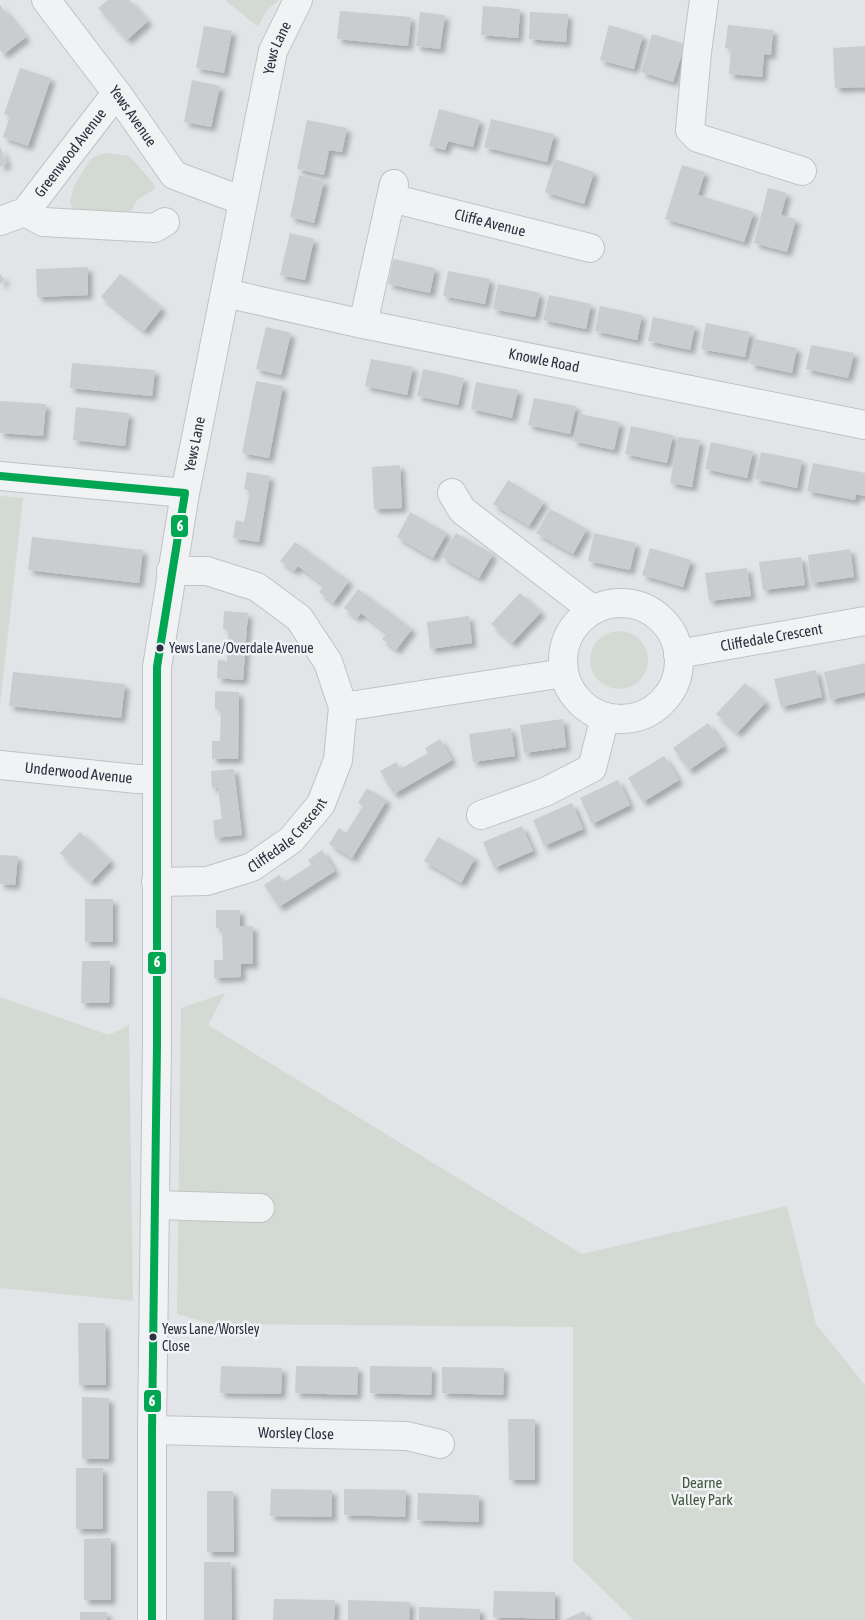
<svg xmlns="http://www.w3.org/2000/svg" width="865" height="1620" font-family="'Asap Condensed',sans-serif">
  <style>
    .green { fill: #d3dad3 }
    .building { fill: #cbcccf; filter: url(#shadow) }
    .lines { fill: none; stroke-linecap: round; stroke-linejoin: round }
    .minor-casing { stroke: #c1c2c5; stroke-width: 30 }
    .minor { stroke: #f1f2f4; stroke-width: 28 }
    .bus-1-casing { stroke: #f0f2f6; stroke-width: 11 }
    .bus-1 { stroke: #00a651; stroke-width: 8 }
    .bus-dot { fill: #2b313e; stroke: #f0f2f6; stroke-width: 2 }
    .labels { text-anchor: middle; stroke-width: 5; stroke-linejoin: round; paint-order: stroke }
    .bus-label { font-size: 14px; fill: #2b313e; stroke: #f0f2f6; text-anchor: start }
    .street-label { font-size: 15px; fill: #2b313e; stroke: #f0f2f6 }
    .park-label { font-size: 15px; fill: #3f583a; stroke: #f0f2f6 }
    .line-badge { stroke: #f0f2f6; stroke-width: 2 }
    .badge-label { font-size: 14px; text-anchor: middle; font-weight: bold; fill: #fff }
  </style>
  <defs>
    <filter id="shadow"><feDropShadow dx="4.5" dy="4.5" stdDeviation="2.5" flood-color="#0004"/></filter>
  </defs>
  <rect width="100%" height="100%" fill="#e2e4e7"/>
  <g class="green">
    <path d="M 225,0 L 279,0 L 267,10 L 258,27 Z"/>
    <path d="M 107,153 L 129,156 L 149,178 L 156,188 L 137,200 L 131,211 L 124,214 L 73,211 L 70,201 L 74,186 L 89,161 L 96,156 Z"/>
    <path d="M 0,496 L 23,498 L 0,705 Z"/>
    <circle cx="619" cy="660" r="29"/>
    <path d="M 225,993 L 208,1025 L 582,1254 L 787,1206 L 816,1324 L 865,1385 L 865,1620 L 634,1620 L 573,1561 L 573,1327 L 212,1324 L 177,1314 L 181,1008 Z"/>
    <path d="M 0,997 L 109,1035 L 129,1025 L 133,1301 L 0,1288 Z"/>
  </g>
  <g class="building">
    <path d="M 108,0 L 129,0 L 148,21 L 127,40 L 98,8 Z"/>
    <path d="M 0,5 L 26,37 L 4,54 L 0,50 Z"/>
    <path d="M 483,6 L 520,9 L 518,38 L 481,35 Z"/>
    <path d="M 340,11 L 411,17 L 408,46 L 337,39 Z"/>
    <path d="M 420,12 L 445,15 L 440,49 L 416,46 Z"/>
    <path d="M 530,12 L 568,14 L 566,42 L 529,39 Z"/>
    <path d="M 609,25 L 643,35 L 634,69 L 600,60 Z"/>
    <path d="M 728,25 L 773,30 L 771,55 L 764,54 L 762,77 L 729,74 L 731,48 L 725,48 Z"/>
    <path d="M 204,26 L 232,31 L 224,73 L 196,68 Z"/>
    <path d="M 652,34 L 685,44 L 673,82 L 641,72 Z"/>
    <path d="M 865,46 L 865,87 L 835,88 L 833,48 Z"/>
    <path d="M 20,68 L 51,78 L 28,146 L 3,137 L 10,116 L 4,114 Z"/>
    <path d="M 192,80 L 220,86 L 211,127 L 184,122 Z"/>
    <path d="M 439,109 L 480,120 L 473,147 L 448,141 L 445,150 L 429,146 Z"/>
    <path d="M 491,119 L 554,134 L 547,162 L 484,147 Z"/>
    <path d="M 307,120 L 347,128 L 342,152 L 329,150 L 324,175 L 297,169 Z"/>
    <path d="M 0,146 L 7,164 L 0,167 Z"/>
    <path d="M 555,159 L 594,172 L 584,204 L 545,192 Z"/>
    <path d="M 682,165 L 705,172 L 698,195 L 754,212 L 744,242 L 665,219 Z"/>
    <path d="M 299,175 L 324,181 L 314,223 L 290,217 Z"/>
    <path d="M 768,188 L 787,193 L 781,215 L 796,219 L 787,252 L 754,243 Z"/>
    <path d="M 290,233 L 314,239 L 305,280 L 280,275 Z"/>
    <path d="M 393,259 L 435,268 L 430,293 L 388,284 Z"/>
    <path d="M 88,267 L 88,295 L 37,297 L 36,269 Z"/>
    <path d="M 448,271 L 490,279 L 485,304 L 443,296 Z"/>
    <path d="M 0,274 L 5,280 L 0,284 Z"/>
    <path d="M 120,274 L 162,308 L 144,331 L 101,297 Z"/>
    <path d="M 498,284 L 540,293 L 535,317 L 493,309 Z"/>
    <path d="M 549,295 L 591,304 L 586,329 L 543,320 Z"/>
    <path d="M 600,306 L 642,315 L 637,340 L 595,331 Z"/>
    <path d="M 653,317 L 695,326 L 690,350 L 648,341 Z"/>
    <path d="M 706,323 L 750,332 L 745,357 L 701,349 Z"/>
    <path d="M 266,327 L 291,333 L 281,375 L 256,369 Z"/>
    <path d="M 755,339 L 797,348 L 792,373 L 750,364 Z"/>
    <path d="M 811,345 L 854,353 L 848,378 L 806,369 Z"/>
    <path d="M 371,359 L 413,367 L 407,395 L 365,386 Z"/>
    <path d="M 72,363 L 155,370 L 152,396 L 70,388 Z"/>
    <path d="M 423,369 L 464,378 L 458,405 L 417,396 Z"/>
    <path d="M 256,381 L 283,386 L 269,458 L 242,453 Z"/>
    <path d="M 476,382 L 518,390 L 512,418 L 471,409 Z"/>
    <path d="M 534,398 L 576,406 L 570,434 L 528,425 Z"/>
    <path d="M 0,401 L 46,404 L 43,436 L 0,433 Z"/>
    <path d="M 76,407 L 129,413 L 125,446 L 73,440 Z"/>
    <path d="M 579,414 L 620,422 L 614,450 L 573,441 Z"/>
    <path d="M 631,426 L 673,435 L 667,463 L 625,454 Z"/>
    <path d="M 678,437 L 700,440 L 692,487 L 670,483 Z"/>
    <path d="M 711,442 L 753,451 L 747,478 L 705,469 Z"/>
    <path d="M 761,452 L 802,460 L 797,488 L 755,479 Z"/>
    <path d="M 813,463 L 865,473 L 865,496 L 856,494 L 855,500 L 807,491 Z"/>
    <path d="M 400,465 L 402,508 L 374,509 L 372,467 Z"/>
    <path d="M 247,472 L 270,476 L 259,542 L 233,538 L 236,520 L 244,522 L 250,490 L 244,489 Z"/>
    <path d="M 508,480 L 544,502 L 529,526 L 493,504 Z"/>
    <path d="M 550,509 L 587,529 L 573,554 L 536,533 Z"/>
    <path d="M 410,512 L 447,533 L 433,558 L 397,537 Z"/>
    <path d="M 456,533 L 493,554 L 479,578 L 442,557 Z"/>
    <path d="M 594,533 L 636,543 L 630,570 L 588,561 Z"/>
    <path d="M 32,537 L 143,550 L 139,583 L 28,570 Z"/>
    <path d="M 295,542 L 349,581 L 333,603 L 319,592 L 324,585 L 298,566 L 294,571 L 280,561 Z"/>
    <path d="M 650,548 L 691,560 L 683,587 L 642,575 Z"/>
    <path d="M 850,549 L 854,577 L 811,583 L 808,555 Z"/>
    <path d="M 801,557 L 805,585 L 763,590 L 759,562 Z"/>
    <path d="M 747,568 L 751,596 L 709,601 L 705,573 Z"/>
    <path d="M 358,589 L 412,629 L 396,650 L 382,639 L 387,633 L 361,613 L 357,618 L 344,608 Z"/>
    <path d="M 520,593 L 541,612 L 512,643 L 491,624 Z"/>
    <path d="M 224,611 L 248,613 L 243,680 L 217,678 L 218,660 L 227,661 L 229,629 L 223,629 Z"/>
    <path d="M 469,616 L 472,643 L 430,649 L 427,622 Z"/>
    <path d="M 865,663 L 865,692 L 830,700 L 824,672 Z"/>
    <path d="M 816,670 L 822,697 L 781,707 L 774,679 Z"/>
    <path d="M 13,672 L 125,684 L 121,718 L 9,706 Z"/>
    <path d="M 745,683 L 766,702 L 737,733 L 716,714 Z"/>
    <path d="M 215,691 L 239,692 L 238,759 L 212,759 L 212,741 L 220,741 L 221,709 L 215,709 Z"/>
    <path d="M 563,719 L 566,747 L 524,753 L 520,725 Z"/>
    <path d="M 708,723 L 724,746 L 689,770 L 673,748 Z"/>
    <path d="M 511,728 L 515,756 L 473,762 L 469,734 Z"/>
    <path d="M 440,739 L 452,760 L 394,794 L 380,771 L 396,762 L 400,769 L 428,753 L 425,748 Z"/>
    <path d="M 664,756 L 679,780 L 643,802 L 628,778 Z"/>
    <path d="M 234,769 L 242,835 L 215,838 L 213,820 L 222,819 L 218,788 L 212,788 L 211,771 Z"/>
    <path d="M 618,780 L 630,805 L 592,824 L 580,798 Z"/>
    <path d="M 367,788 L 387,800 L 352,858 L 329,844 L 339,828 L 346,833 L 363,806 L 358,803 Z"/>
    <path d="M 572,803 L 583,829 L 544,846 L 533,820 Z"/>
    <path d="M 522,826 L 533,851 L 494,868 L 483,842 Z"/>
    <path d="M 80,832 L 111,861 L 91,882 L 60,853 Z"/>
    <path d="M 438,837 L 475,858 L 461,883 L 424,861 Z"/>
    <path d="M 322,850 L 335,871 L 279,907 L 264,885 L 279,875 L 284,882 L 311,865 L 308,860 Z"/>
    <path d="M 0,855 L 18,856 L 15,885 L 0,884 Z"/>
    <rect x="85" y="899" width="28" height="43"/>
    <path d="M 216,910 L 240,910 L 240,926 L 253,926 L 253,964 L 241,964 L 241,977 L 214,978 L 214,960 L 223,960 L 222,928 L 216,928 Z"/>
    <path d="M 82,961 L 110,961 L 109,1003 L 81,1003 Z"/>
    <path d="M 78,1323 L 105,1323 L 106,1385 L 79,1385 Z"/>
    <path d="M 221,1366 L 282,1368 L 281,1394 L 220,1393 Z"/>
    <path d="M 296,1366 L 358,1367 L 357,1395 L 295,1393 Z"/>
    <path d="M 370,1366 L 432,1367 L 431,1395 L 370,1393 Z"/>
    <path d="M 442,1367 L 504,1368 L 503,1395 L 442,1393 Z"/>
    <path d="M 82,1397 L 109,1398 L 109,1459 L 82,1459 Z"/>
    <path d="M 508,1419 L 535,1419 L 535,1480 L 509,1480 Z"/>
    <rect x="76" y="1468" width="27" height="61"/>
    <path d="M 271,1489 L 332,1490 L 332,1517 L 270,1516 Z"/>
    <path d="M 344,1489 L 406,1490 L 405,1517 L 344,1515 Z"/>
    <path d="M 207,1491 L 233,1491 L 234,1552 L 207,1552 Z"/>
    <path d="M 418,1493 L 479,1495 L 479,1522 L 417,1520 Z"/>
    <path d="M 111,1538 L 111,1600 L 84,1600 L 84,1539 Z"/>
    <path d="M 204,1562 L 231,1562 L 232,1620 L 204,1620 Z"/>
    <path d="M 494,1591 L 555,1592 L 555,1619 L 493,1617 Z"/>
    <path d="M 274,1599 L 335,1600 L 334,1620 L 273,1620 Z"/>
    <path d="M 348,1600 L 410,1602 L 409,1620 L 348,1620 Z"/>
    <path d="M 419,1607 L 480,1609 L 480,1620 L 419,1620 Z"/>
    <path d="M 584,1611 L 588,1620 L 564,1620 Z"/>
    <rect x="80" y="1612" width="27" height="8"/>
  </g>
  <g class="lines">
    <g class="minor-casing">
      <g id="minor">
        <path id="s1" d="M 46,0 L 119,96 L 174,175 L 243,201"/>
        <path d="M 704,0 L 697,52 L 690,130 L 698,138 L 802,171"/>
        <path id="s2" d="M 391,198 L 590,248"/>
        <path d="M 25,212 L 43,222 L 155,228 L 165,222"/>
        <path id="s3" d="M 0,221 L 25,212 L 108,104 L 119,96"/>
        <path id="s4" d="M 225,293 L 363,324 L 865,425"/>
        <path d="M 363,324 L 394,184"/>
        <path d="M 0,476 L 185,493"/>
        <path d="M 452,493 L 462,510 L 593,610"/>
        <circle cx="621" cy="661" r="58"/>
        <path id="s5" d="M 678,654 L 865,621"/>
        <path d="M 343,707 L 564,673"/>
        <path id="s6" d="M 0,765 L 137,779 L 157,779"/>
        <path d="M 481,815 L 545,792 L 592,768 L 605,717"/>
        <path id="s7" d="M 156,882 L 207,881 L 252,867 L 291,840 L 321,804 L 338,760 L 343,707 L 328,662 L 299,618 L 257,587 L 207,571 L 171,571"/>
        <path d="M 155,1205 L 260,1208"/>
        <path id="s8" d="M 152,1430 L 407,1436 L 440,1444"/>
        <path id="s9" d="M 152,1620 L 152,1430 L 157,1045 L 157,667 L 185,493 L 273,51 L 298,0"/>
      </g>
    </g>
    <use href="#minor" class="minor"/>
    <g class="bus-1-casing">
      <path id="bus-1" d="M 0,476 L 185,493 L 157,667 L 157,1045 L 152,1430 L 152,1620"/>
    </g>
    <use href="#bus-1" class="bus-1"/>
  </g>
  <g class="bus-dot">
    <circle cx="160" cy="648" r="4.5"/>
    <circle cx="153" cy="1337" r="4.5"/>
  </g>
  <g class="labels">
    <g class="bus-label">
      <text x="169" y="653">Yews Lane/Overdale Avenue</text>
      <text x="162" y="1334">Yews Lane/Worsley<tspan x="162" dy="17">Close</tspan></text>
    </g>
    <g class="street-label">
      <text dy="5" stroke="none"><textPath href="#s9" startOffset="1584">Yews Lane</textPath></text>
      <text dy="5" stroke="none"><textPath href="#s1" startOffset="145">Yews Avenue</textPath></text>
      <text dy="5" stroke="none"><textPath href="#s3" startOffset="101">Greenwood Avenue</textPath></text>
      <text dy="5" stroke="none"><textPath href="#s2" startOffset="102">Cliffe Avenue</textPath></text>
      <text dy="5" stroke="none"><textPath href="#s4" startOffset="326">Knowle Road</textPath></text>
      <text dy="5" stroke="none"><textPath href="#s9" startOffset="1179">Yews Lane</textPath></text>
      <text dy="5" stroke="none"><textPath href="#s5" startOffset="95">Cliffedale Crescent</textPath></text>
      <text dy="5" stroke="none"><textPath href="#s6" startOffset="79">Underwood Avenue</textPath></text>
      <text dy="5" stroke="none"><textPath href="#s7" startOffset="146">Cliffedale Crescent</textPath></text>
      <text dy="5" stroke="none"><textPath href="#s8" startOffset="144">Worsley Close</textPath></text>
    </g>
    <g class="park-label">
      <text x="702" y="1488">Dearne<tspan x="702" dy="17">Valley Park</tspan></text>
    </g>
  </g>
  <g class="line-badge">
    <rect x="170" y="514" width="19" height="24" rx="5" fill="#00a651"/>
    <rect x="147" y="951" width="20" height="24" rx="5" fill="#00a651"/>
    <rect x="143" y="1389" width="19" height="24" rx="5" fill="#00a651"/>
  </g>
  <g class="badge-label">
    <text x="180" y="531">6</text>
    <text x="157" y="967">6</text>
    <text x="152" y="1406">6</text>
  </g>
</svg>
